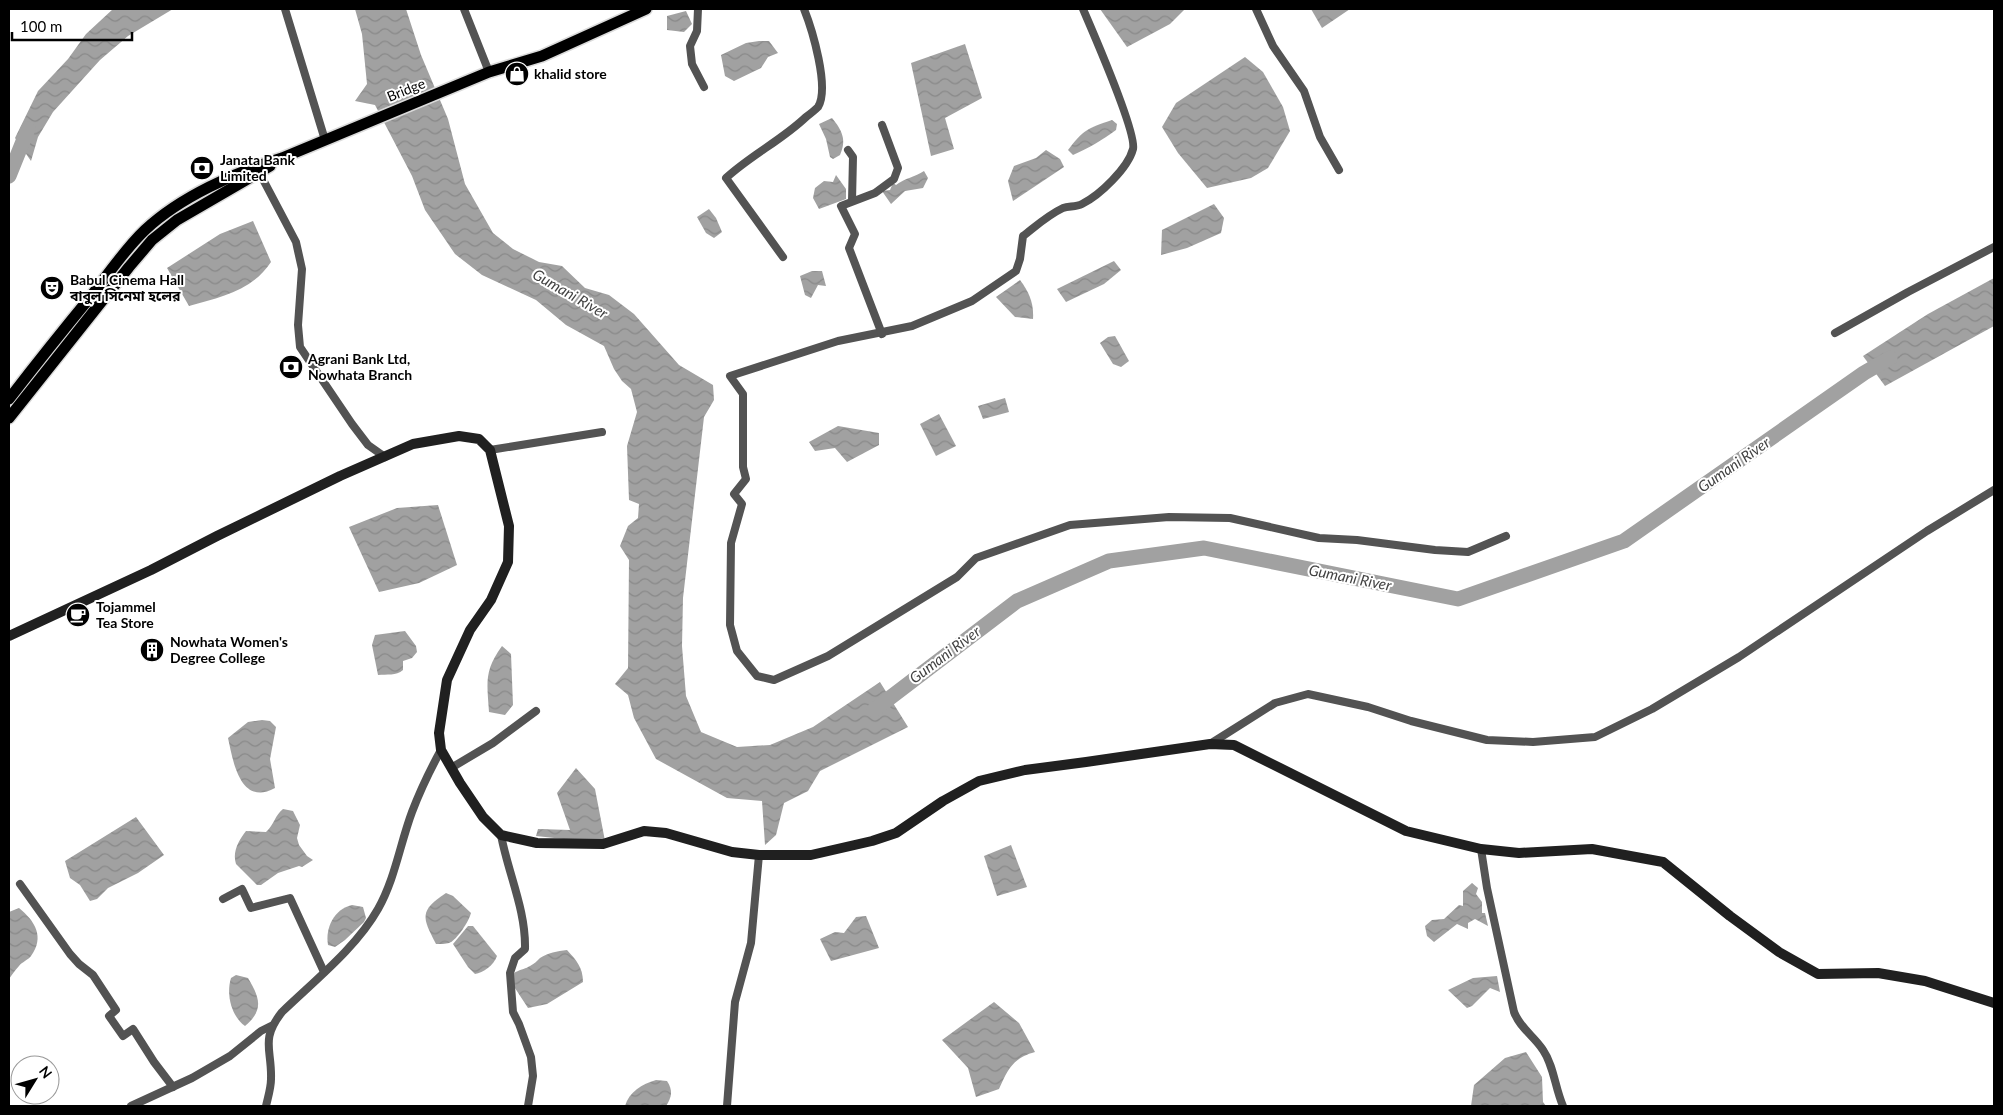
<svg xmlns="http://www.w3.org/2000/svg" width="2003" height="1115" font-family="Lato,'Noto Sans Bengali',sans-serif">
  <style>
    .water { fill: url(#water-waves) }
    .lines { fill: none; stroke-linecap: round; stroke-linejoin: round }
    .river { stroke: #a1a1a1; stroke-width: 15 }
    .primary-casing { stroke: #dbdbdb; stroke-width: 14 }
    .street { stroke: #535353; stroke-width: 8 }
    .secondary { stroke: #202020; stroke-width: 10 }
    .primary { stroke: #000; stroke-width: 11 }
    .labels { text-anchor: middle; stroke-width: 4; stroke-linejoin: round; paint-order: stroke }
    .poi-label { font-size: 14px; font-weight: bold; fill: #000; stroke: #fff; text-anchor: start }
    .street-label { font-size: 14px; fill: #000; stroke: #fff }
    .water-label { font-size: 15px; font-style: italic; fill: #424242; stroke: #fff }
  </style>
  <defs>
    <pattern id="water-waves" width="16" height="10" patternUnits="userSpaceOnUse" patternTransform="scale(1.25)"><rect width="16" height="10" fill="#a1a1a1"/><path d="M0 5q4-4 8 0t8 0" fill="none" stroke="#898989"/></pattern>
  </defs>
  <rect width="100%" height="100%" fill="#fff"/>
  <g class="water">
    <path d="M 113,9 L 173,9 L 128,36 L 100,60 L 53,112 L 38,137 L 31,161 L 15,138 L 38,91 L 68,59 L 86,34 Z"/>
    <path d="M 355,9 L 406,9 L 421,55 L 448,119 L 465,184 L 493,233 L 513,249 L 539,262 L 562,266 L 585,288 L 609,295 L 634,314 L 679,365 L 713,385 L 714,400 L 704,417 L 683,598 L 682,646 L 686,696 L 701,732 L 737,747 L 770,745 L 813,727 L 880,682 L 908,727 L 820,771 L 808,791 L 784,803 L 776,835 L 765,845 L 762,801 L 727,798 L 656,759 L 634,718 L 628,695 L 615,684 L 628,668 L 629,560 L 620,546 L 628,526 L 638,518 L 639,504 L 629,500 L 627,446 L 637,412 L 631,389 L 622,381 L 614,369 L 604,346 L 566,325 L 536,300 L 482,275 L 455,254 L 425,210 L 412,176 L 375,105 L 355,101 L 367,84 L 362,34 Z"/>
    <path d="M 1100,9 L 1185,9 L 1170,24 L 1127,47 Z"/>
    <path d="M 1311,9 L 1350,9 L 1322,28 Z"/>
    <path d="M 686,11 L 692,24 L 684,32 L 667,30 L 667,16 Z"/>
    <path d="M 759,41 L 769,41 L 778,53 L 768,57 L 761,68 L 734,81 L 725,76 L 721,55 L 746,43 Z"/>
    <path d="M 965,44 L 982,98 L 945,118 L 954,149 L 931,156 L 911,63 Z"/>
    <path d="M 1245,57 L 1263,72 L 1283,107 L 1290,131 L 1268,168 L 1251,178 L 1207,188 L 1178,153 L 1162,127 L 1176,103 Z"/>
    <path d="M 832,118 C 842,130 847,140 840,155 L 833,159 L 830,157 L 826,139 L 819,124 Z"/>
    <path d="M 1112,120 L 1117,124 L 1116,130 C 1102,140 1089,148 1073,155 L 1068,150 C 1083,130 1088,128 1112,120 Z"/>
    <path d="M 1046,150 L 1060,159 L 1064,167 L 1013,201 L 1008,181 L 1014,166 L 1036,158 Z"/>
    <path d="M 924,171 L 928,178 L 923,188 L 905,191 L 891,204 L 882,191 L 890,190 L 893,183 L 896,185 C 905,178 915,177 924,171 Z"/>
    <path d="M 836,175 L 846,189 L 846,199 L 819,209 L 813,198 L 815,188 L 824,181 L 833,182 Z"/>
    <path d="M 1214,204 L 1224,218 L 1221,233 L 1187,248 L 1161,255 L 1162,230 Z"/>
    <path d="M 709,209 L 716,218 L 722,232 L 714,238 L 706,233 L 697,217 Z"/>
    <path d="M 253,221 L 271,262 C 252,291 220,297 189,306 L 167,268 L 220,234 Z"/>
    <path d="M 1114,261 L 1121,270 L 1104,284 L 1066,302 L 1057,289 Z"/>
    <path d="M 812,271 L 822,271 L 826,286 L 818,285 L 811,298 L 805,295 L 800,276 Z"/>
    <path d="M 1994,278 L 1994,326 L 1885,386 L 1863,356 L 1928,314 Z"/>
    <path d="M 1020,280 C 1029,292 1034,303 1033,319 L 1015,317 L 996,297 Z"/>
    <path d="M 1115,336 L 1129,361 L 1121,367 L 1113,364 L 1100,343 L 1108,337 Z"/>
    <path d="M 1005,398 L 1009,412 L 983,419 L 978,406 Z"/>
    <path d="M 939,414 L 956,446 L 936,456 L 920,424 Z"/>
    <path d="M 838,426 L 879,433 L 879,445 L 847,462 L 835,448 L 815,451 L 809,442 Z"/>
    <path d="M 438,505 L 457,565 L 419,583 L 379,592 L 349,527 L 397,508 Z"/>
    <path d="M 405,631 L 416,646 L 417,652 L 412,658 L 403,661 L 403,670 C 396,676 387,674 378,675 L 372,645 L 375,635 Z"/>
    <path d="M 502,646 L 511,654 L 513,705 L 505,715 L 489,712 C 487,682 484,671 502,646 Z"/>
    <path d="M 262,720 L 270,721 L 276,727 L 270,759 L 275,788 C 240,807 233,761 228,738 L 248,722 Z"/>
    <path d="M 576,768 L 595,789 L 605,841 L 591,842 L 536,836 L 538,829 L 570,830 L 557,793 Z"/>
    <path d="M 283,809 L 293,811 L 300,825 L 297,838 L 299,845 L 307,856 L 313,860 L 302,867 L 299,866 L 278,873 L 261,885 L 257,885 L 236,864 C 232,852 239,840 246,831 L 266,832 C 274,825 275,815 283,809 Z"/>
    <path d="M 136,817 L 164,855 L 138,873 L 108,888 L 97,899 L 90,901 L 80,885 L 70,878 L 65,861 Z"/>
    <path d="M 1011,845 L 1027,887 L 997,896 L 984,856 Z"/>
    <path d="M 1472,883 L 1478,888 L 1476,894 L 1482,902 L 1482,913 L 1485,913 L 1488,926 L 1475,919 L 1468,923 L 1468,929 L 1457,924 L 1434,942 L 1427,936 L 1425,926 L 1432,920 L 1444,919 L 1459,905 L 1463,906 L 1463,891 Z"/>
    <path d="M 446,893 L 453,896 L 471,913 C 469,921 457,940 449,943 C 446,944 440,944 436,944 C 422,917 419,911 446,893 Z"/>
    <path d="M 352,905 L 363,907 L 366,918 L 364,922 L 345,940 L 335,947 L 328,945 C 325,928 334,909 352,905 Z"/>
    <path d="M 19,908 C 35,921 45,937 31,956 C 28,960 22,962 19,966 C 15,970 12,975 9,979 L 9,912 Z"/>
    <path d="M 866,916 L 879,948 L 831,961 L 820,939 L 835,932 L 844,933 L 856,917 Z"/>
    <path d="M 468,926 L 473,926 L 497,956 C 494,965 483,973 475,974 L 468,967 L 453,944 Z"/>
    <path d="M 567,950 C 576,960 583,967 583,982 L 547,1004 L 528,1008 L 511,982 C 510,970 522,971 530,966 C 534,964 537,961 540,958 C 548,953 557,951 567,950 Z"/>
    <path d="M 236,975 L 248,978 C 260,998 264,1010 245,1026 C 231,1016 226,994 231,978 Z"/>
    <path d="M 1497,976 L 1500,992 L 1490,988 L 1472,1006 L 1467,1008 L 1448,990 L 1473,978 Z"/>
    <path d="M 994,1002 L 1019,1023 L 1035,1052 C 1013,1058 1008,1069 999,1089 L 976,1097 L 968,1068 L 942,1040 Z"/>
    <path d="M 1526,1052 L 1542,1077 L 1543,1102 L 1546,1106 L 1471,1106 L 1474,1085 L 1505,1058 Z"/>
    <path d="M 656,1080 L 667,1081 C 673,1090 672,1097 666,1106 L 625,1106 C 629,1092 642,1084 656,1080 Z"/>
  </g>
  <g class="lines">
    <g class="river">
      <path d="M 9,176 L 28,129"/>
      <path d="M 874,710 L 1017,601 L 1109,561 L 1204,548 L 1458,599 L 1624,541 L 1864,373 L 1890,358"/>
    </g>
    <g class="primary-casing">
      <g id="primary">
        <path d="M 9,399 C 36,364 64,329 92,295 C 109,273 125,249 145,230 C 180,197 236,172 282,158 L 489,72 L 542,56 L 646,9"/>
        <path d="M 9,418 L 129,267 L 152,240 L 177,220 L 270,166"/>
      </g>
    </g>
    <g class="street">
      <path d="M 285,9 L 325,140"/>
      <path d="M 464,9 L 489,72"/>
      <path d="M 698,9 L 697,31 L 690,46 L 692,64 L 704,87"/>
      <path d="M 1083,9 C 1092,30 1137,133 1133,149 C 1128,168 1100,195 1082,204 C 1076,207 1069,206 1063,208 C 1048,215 1036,226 1023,236 L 1020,259 L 1016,271 L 972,301 L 912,326 L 838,341 L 730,376 L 743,394 L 743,467 L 746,479 L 734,494 L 742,504 L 731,543 L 730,625 L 737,651 L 757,676 L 774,680 L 828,656 L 957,577 L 976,558 L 1070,525 L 1169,517 L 1230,518 L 1319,538 L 1357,540 L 1435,550 L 1468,552 L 1506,536"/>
      <path d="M 1256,9 L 1273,46 L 1304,91 L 1320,137 L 1339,170"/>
      <path d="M 848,150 L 853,157 L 852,201"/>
      <path d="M 258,170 L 296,242 L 302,269 L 298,325 L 300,347 L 352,424 L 368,445 L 385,457"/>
      <path d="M 783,257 L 726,178 C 751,155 782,140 806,117 C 810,114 815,110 818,107 C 830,88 812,29 804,9"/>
      <path d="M 1835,333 L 1908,292 L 1994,247"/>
      <path d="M 882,334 L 849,248 L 855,234 L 841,206 L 875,193 L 894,179 L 898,168 L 882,125"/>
      <path d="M 490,450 L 602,432"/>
      <path d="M 1210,744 L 1275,703 L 1308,694 L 1368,707 L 1411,721 L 1487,740 L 1533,742 L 1595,737 L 1652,709 L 1739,657 L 1927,531 L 1994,490"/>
      <path d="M 451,768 L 493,743 L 536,711"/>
      <path d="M 501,835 C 508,873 526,910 525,949 L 515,958 L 510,973 L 513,1012 L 519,1024 L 531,1057 L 533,1076 L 528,1106"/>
      <path d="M 1481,849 L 1487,888 L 1514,1012 C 1520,1028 1534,1036 1543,1050 C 1554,1066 1555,1088 1563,1106"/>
      <path d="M 20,884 L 70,954 L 79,964 L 93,975 L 116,1010 L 109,1016 L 123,1036 L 133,1029 L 154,1062 L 173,1087"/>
      <path d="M 223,899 L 242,889 L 251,908 L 290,898 L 324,972"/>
      <path d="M 131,1106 L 192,1078 L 230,1056 L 261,1031 L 271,1026"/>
      <path d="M 266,1106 C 268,1097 271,1088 271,1079 C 272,1049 260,1040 282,1012 C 314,981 356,948 378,909 C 395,879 400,844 412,812 C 420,791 430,770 441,750"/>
      <path d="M 727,1106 L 735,1002 L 751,943 L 759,855"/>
    </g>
    <path class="secondary" d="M 9,636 L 151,570 L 217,536 L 340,476 L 413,444 L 459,436 L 479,439 L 490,450 L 509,526 L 508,562 L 491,600 L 470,630 L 447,680 L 439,733 L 441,750 L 460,783 L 483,817 L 501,835 L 537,843 L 603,844 L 644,831 L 666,833 L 732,852 L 759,855 L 811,855 L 872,841 L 896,833 L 943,801 L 979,781 L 1025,770 L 1086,762 L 1210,744 L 1234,745 L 1406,831 L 1481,849 L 1519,853 L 1592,849 L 1663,862 L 1730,916 L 1779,952 L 1818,974 L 1878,973 L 1925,981 L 1994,1003"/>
    <use href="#primary" class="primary"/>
  </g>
  <defs>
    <g id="shop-disc" transform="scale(1.25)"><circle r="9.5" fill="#000" stroke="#fff"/><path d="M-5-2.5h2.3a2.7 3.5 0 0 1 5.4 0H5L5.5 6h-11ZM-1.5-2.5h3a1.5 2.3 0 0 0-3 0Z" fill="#fff"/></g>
    <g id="bank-disc" transform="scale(1.25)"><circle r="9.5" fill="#000" stroke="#fff"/><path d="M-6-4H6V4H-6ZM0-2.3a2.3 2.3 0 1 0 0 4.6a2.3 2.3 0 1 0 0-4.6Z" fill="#fff"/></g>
    <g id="theatre-disc" transform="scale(1.25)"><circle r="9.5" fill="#000" stroke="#fff"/><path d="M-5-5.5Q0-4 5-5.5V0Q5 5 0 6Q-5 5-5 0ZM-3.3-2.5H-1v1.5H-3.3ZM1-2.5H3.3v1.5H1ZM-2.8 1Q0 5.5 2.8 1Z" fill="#fff"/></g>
    <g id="cafe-disc" transform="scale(1.25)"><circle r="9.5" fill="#000" stroke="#fff"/><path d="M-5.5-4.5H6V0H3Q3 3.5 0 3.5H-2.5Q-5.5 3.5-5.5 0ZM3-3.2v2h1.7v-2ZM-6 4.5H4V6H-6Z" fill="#fff"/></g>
    <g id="building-disc" transform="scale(1.25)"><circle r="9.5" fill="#000" stroke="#fff"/><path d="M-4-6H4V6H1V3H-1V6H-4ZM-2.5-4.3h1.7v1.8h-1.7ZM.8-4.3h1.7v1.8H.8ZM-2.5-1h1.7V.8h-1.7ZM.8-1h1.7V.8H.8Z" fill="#fff"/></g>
  </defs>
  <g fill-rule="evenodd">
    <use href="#shop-disc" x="517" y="74"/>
    <use href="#bank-disc" x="202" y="168"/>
    <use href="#theatre-disc" x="52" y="288"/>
    <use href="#bank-disc" x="291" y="367"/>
    <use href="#cafe-disc" x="78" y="615"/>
    <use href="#building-disc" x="152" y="650"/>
  </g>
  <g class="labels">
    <g class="poi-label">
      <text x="534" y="79">khalid store</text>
      <text x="220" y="165">Janata Bank<tspan x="220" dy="16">Limited</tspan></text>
      <text x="70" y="285">Babul Cinema Hall<tspan x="70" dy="16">বাবুল সিনেমা হলের</tspan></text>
      <text x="308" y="364">Agrani Bank Ltd,<tspan x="308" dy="16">Nowhata Branch</tspan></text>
      <text x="96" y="612">Tojammel<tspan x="96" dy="16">Tea Store</tspan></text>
      <text x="170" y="647">Nowhata Women's<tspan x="170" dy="16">Degree College</tspan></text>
    </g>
    <g class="street-label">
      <text transform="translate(406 90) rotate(-22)" y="5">Bridge</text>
    </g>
    <g class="water-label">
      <text transform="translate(570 294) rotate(30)" y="5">Gumani River</text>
      <text transform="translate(1734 465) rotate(-35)" y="5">Gumani River</text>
      <text transform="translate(1350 578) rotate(11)" y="5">Gumani River</text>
      <text transform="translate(945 655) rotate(-37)" y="5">Gumani River</text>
    </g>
  </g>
  <rect width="2003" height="1115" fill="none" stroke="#000000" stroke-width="20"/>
  <g transform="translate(35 1080) rotate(53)"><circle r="24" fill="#ffffff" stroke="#999999"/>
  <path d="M0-4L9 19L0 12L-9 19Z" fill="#000000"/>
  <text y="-8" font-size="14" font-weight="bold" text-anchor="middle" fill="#000000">N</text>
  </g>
  <path d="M12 32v8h120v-8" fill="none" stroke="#000000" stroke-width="2.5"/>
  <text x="20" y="32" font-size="15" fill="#000000" stroke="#ffffff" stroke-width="4" paint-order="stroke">100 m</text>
</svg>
